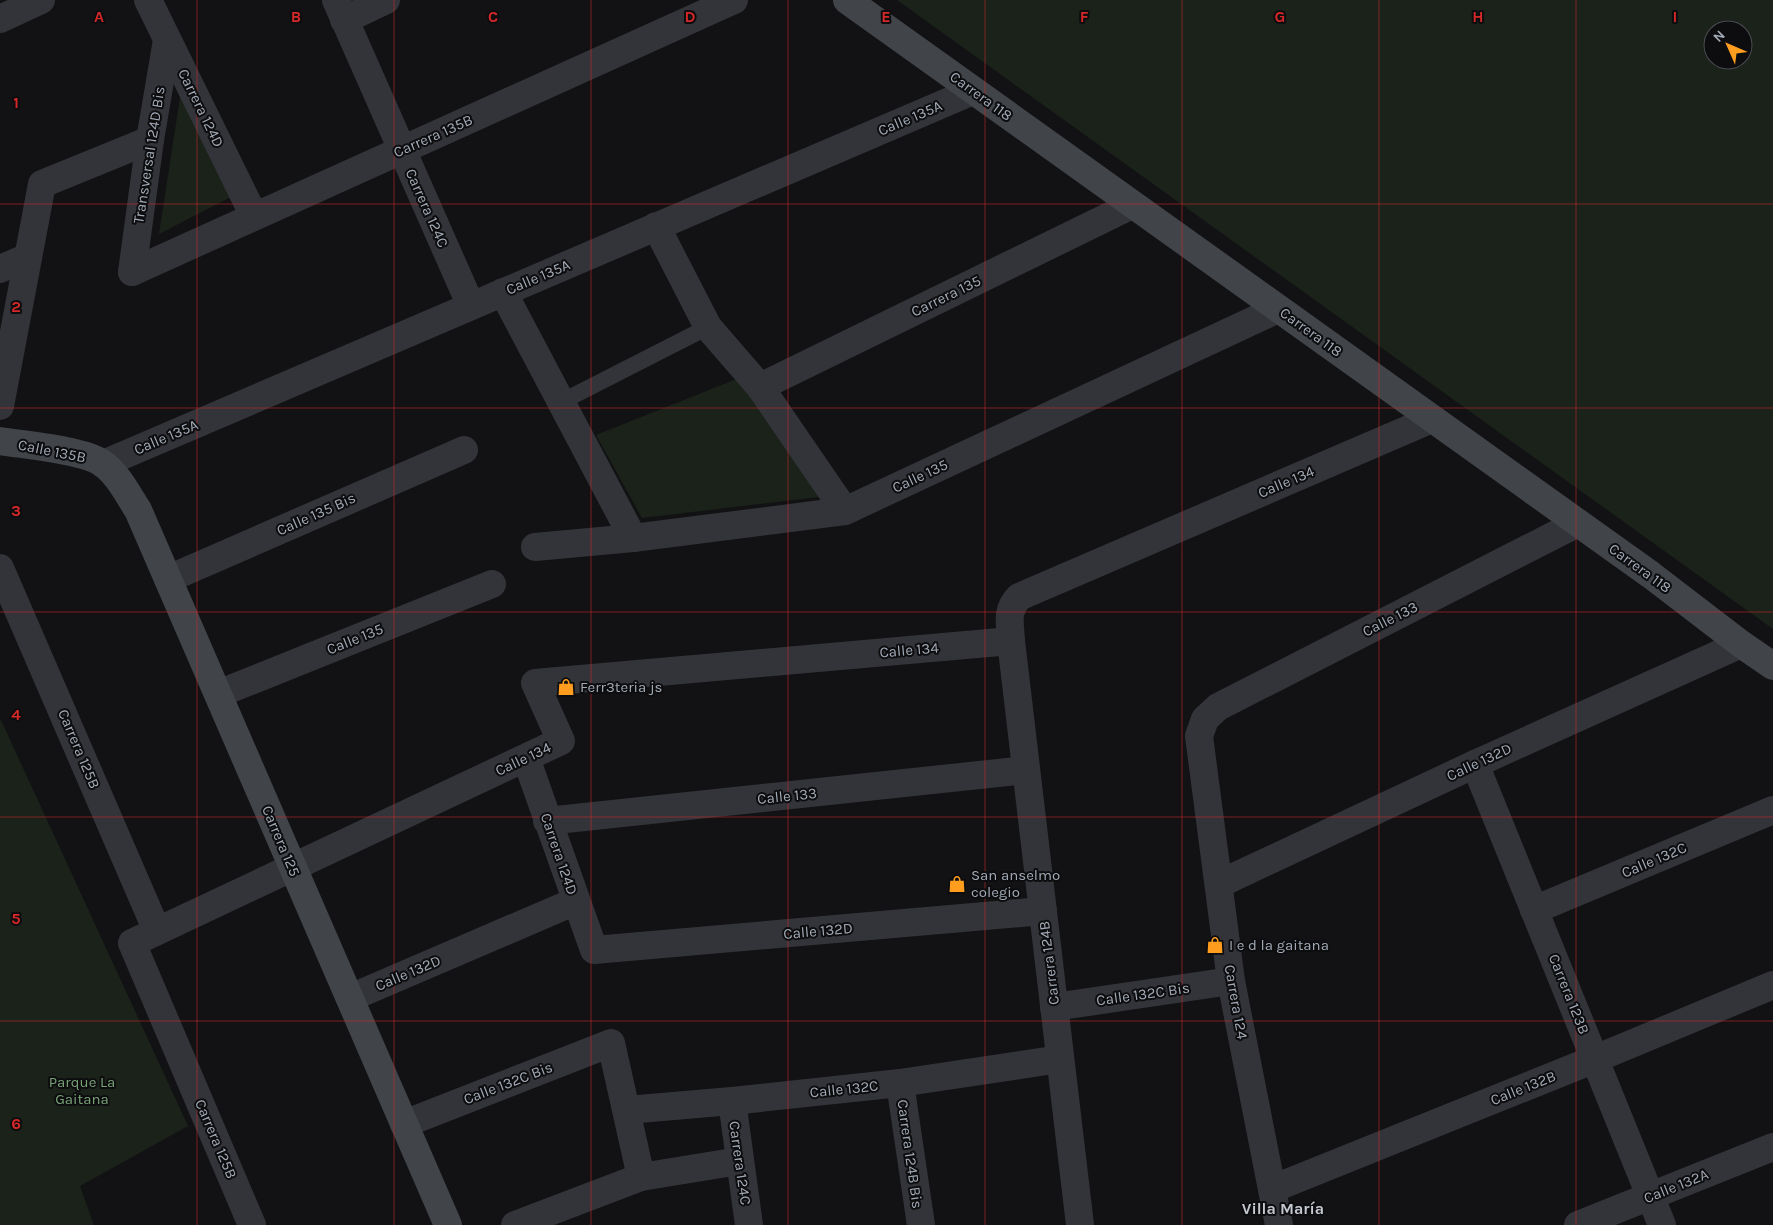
<svg xmlns="http://www.w3.org/2000/svg" width="1773" height="1225" font-family="Karla,sans-serif">
  <style>
    .green { fill: #1a221a; fill-rule: evenodd }
    .lines { fill: none; stroke-linecap: round; stroke-linejoin: round }
    .lane { stroke: #333439; stroke-width: 16 }
    .street { stroke: #333439; stroke-width: 28 }
    .secondary { stroke: #414449; stroke-width: 28 }
    .grid { fill: none; stroke: #d62828; stroke-width: 1; stroke-opacity: 0.55 }
    .labels { text-anchor: middle; stroke-width: 4; stroke-linejoin: round; paint-order: stroke }
    .street-label { font-size: 15px; fill: #a2aab6; stroke: #0d0d0f }
    .poi-label { font-size: 15px; fill: #a2aab6; stroke: #0d0d0f; text-anchor: start }
    .park-label { font-size: 15px; fill: #79a377; stroke: #0d0d0f }
    .neighbourhood-label { font-size: 16px; font-weight: bold; fill: #c4c9d1; stroke: #0d0d0f }
    .grid-label { font-size: 16px; text-anchor: middle; font-weight: bold; fill: #d62828; stroke: #0d0d0f; stroke-width: 4; stroke-linejoin: round; paint-order: stroke }
  </style>
  <rect width="100%" height="100%" fill="#121214"/>
  <g class="green">
    <path d="M 897,0 L 1773,0 L 1773,629 ZM 1713,30 L 1743,30 L 1743,60 L 1713,60 Z"/>
    <path d="M 181,91 L 233,196 L 159,234 Z"/>
    <path d="M 744,376 L 828,496 L 642,518 L 596,435 Z"/>
    <path d="M 0,718 L 188,1126 L 80,1186 L 94,1225 L 0,1225 Z"/>
  </g>
  <g class="lines">
    <path class="lane" d="M 561,402 L 708,327"/>
    <g class="street">
      <path d="M 148,0 L 254,216"/>
      <path d="M 336,0 L 471,306"/>
      <path d="M 0,19 L 41,0"/>
      <path d="M 344,20 L 386,0"/>
      <path d="M 656,226 L 708,327 L 760,387 L 845,511"/>
      <path d="M 0,269 L 28,257"/>
      <path d="M 132,272 L 734,0"/>
      <path d="M 132,272 L 150,140 L 167,40"/>
      <path d="M 503,292 L 633,538"/>
      <path d="M 760,387 L 1132,205"/>
      <path d="M 0,406 L 42,184 L 150,140"/>
      <path d="M 103,464 L 973,91"/>
      <path d="M 535,547 L 633,538 L 845,511 L 1278,309"/>
      <path d="M 0,568 L 157,931"/>
      <path d="M 168,579 L 464,450"/>
      <path d="M 218,694 L 492,584"/>
      <path d="M 526,758 L 594,950 L 1043,911"/>
      <path d="M 1475,764 L 1662,1225"/>
      <path d="M 547,821 L 1026,770"/>
      <path d="M 1219,884 L 1475,764 L 1741,644"/>
      <path d="M 1534,910 L 1773,810"/>
      <path d="M 350,998 L 576,901"/>
      <path d="M 1054,1007 L 1231,981"/>
      <path d="M 900,1083 L 921,1225"/>
      <path d="M 732,1101 L 749,1225"/>
      <path d="M 627,1110 L 732,1101 L 900,1083 L 1060,1059"/>
      <path d="M 404,1124 L 611,1043 L 641,1177"/>
      <path d="M 1272,1189 L 1595,1059 L 1773,985"/>
      <path d="M 252,1225 L 132,943 L 561,741 L 535,683 L 1011,641"/>
      <path d="M 515,1225 L 641,1177 L 739,1161"/>
      <path d="M 1080,1225 L 1011,641 C 1010,623 1006,610 1019,597 L 1432,419"/>
      <path d="M 1279,1225 L 1231,981 L 1199,736 L 1205,719 L 1218,707 L 1578,523"/>
      <path d="M 1578,1225 L 1773,1147"/>
    </g>
    <g class="secondary">
      <path d="M 847,0 L 1651,575 L 1741,644 L 1773,666"/>
      <path d="M 0,441 C 25,445 84,450 102,463 C 118,474 128,495 138,510 L 448,1225"/>
    </g>
  </g>
  <path class="grid" d="M 197,0 L 197,1225M 394,0 L 394,1225M 591,0 L 591,1225M 788,0 L 788,1225M 985,0 L 985,1225M 1182,0 L 1182,1225M 1379,0 L 1379,1225M 1576,0 L 1576,1225M 0,204 L 1773,204M 0,408 L 1773,408M 0,612 L 1773,612M 0,817 L 1773,817M 0,1021 L 1773,1021"/>
  <defs>
    <g id="shop-bare" transform="scale(1.35)"><path d="M-5-2.5h2.3a2.7 3.5 0 0 1 5.4 0H5L5.5 6h-11ZM-1.5-2.5h3a1.5 2.3 0 0 0-3 0Z" fill="#ff9d1f" stroke="#0d0d0f" stroke-width="2.5" paint-order="stroke"/></g>
  </defs>
  <g fill-rule="evenodd">
    <use href="#shop-bare" x="566" y="687"/>
    <use href="#shop-bare" x="957" y="884"/>
    <use href="#shop-bare" x="1215" y="945"/>
  </g>
  <g class="labels">
    <g class="street-label">
      <text transform="translate(981 96) rotate(36)" y="5">Carrera 118</text>
      <text transform="translate(201 108) rotate(64)" y="5">Carrera 124D</text>
      <text transform="translate(910 118) rotate(-23)" y="5">Calle 135A</text>
      <text transform="translate(433 136) rotate(-24)" y="5">Carrera 135B</text>
      <text transform="translate(149 155) rotate(-81)" y="5">Transversal 124D Bis</text>
      <text transform="translate(427 208) rotate(66)" y="5">Carrera 124C</text>
      <text transform="translate(538 277) rotate(-23)" y="5">Calle 135A</text>
      <text transform="translate(946 296) rotate(-26)" y="5">Carrera 135</text>
      <text transform="translate(1311 332) rotate(36)" y="5">Carrera 118</text>
      <text transform="translate(166 437) rotate(-23)" y="5">Calle 135A</text>
      <text transform="translate(52 451) rotate(11)" y="5">Calle 135B</text>
      <text transform="translate(920 476) rotate(-25)" y="5">Calle 135</text>
      <text transform="translate(1286 482) rotate(-23)" y="5">Calle 134</text>
      <text transform="translate(316 514) rotate(-24)" y="5">Calle 135 Bis</text>
      <text transform="translate(1640 568) rotate(36)" y="5">Carrera 118</text>
      <text transform="translate(1390 619) rotate(-27)" y="5">Calle 133</text>
      <text transform="translate(355 639) rotate(-22)" y="5">Calle 135</text>
      <text transform="translate(909 650) rotate(-5)" y="5">Calle 134</text>
      <text transform="translate(79 749) rotate(67)" y="5">Carrera 125B</text>
      <text transform="translate(523 759) rotate(-25)" y="5">Calle 134</text>
      <text transform="translate(1479 762) rotate(-25)" y="5">Calle 132D</text>
      <text transform="translate(787 796) rotate(-6)" y="5">Calle 133</text>
      <text transform="translate(281 841) rotate(67)" y="5">Carrera 125</text>
      <text transform="translate(559 854) rotate(71)" y="5">Carrera 124D</text>
      <text transform="translate(1654 860) rotate(-23)" y="5">Calle 132C</text>
      <text transform="translate(818 931) rotate(-5)" y="5">Calle 132D</text>
      <text transform="translate(1049 963) rotate(-97)" y="5">Carrera 124B</text>
      <text transform="translate(408 973) rotate(-23)" y="5">Calle 132D</text>
      <text transform="translate(1143 994) rotate(-8)" y="5">Calle 132C Bis</text>
      <text transform="translate(1569 994) rotate(68)" y="5">Carrera 123B</text>
      <text transform="translate(1236 1002) rotate(80)" y="5">Carrera 124</text>
      <text transform="translate(508 1083) rotate(-21)" y="5">Calle 132C Bis</text>
      <text transform="translate(1523 1088) rotate(-22)" y="5">Calle 132B</text>
      <text transform="translate(844 1089) rotate(-6)" y="5">Calle 132C</text>
      <text transform="translate(216 1139) rotate(67)" y="5">Carrera 125B</text>
      <text transform="translate(910 1154) rotate(82)" y="5">Carrera 124B Bis</text>
      <text transform="translate(740 1163) rotate(82)" y="5">Carrera 124C</text>
      <text transform="translate(1676 1186) rotate(-22)" y="5">Calle 132A</text>
    </g>
    <g class="poi-label">
      <text x="580" y="692">Ferr3teria js</text>
      <text x="971" y="880">San anselmo<tspan x="971" dy="17">colegio</tspan></text>
      <text x="1229" y="950">I e d la gaitana</text>
    </g>
    <g class="park-label">
      <text x="82" y="1087">Parque La<tspan x="82" dy="17">Gaitana</tspan></text>
    </g>
    <g class="neighbourhood-label">
      <text x="1283" y="1214">Villa María</text>
    </g>
  </g>
  <g class="grid-label">
    <text x="99" y="22">A</text>
    <text x="296" y="22">B</text>
    <text x="493" y="22">C</text>
    <text x="690" y="22">D</text>
    <text x="886" y="22">E</text>
    <text x="1084" y="22">F</text>
    <text x="1280" y="22">G</text>
    <text x="1478" y="22">H</text>
    <text x="1675" y="22">I</text>
    <text x="16" y="108">1</text>
    <text x="16" y="312">2</text>
    <text x="16" y="516">3</text>
    <text x="16" y="720">4</text>
    <text x="16" y="924">5</text>
    <text x="16" y="1129">6</text>
  </g>
  <g transform="translate(1728 45) rotate(315)"><circle r="24" fill="#0d0d0f" stroke="#494c52"/>
  <path d="M0-4L9 19L0 12L-9 19Z" fill="#ff9d1f"/>
  <text y="-8" font-size="14" font-weight="bold" text-anchor="middle" fill="#a2aab6">N</text>
  </g>
</svg>
